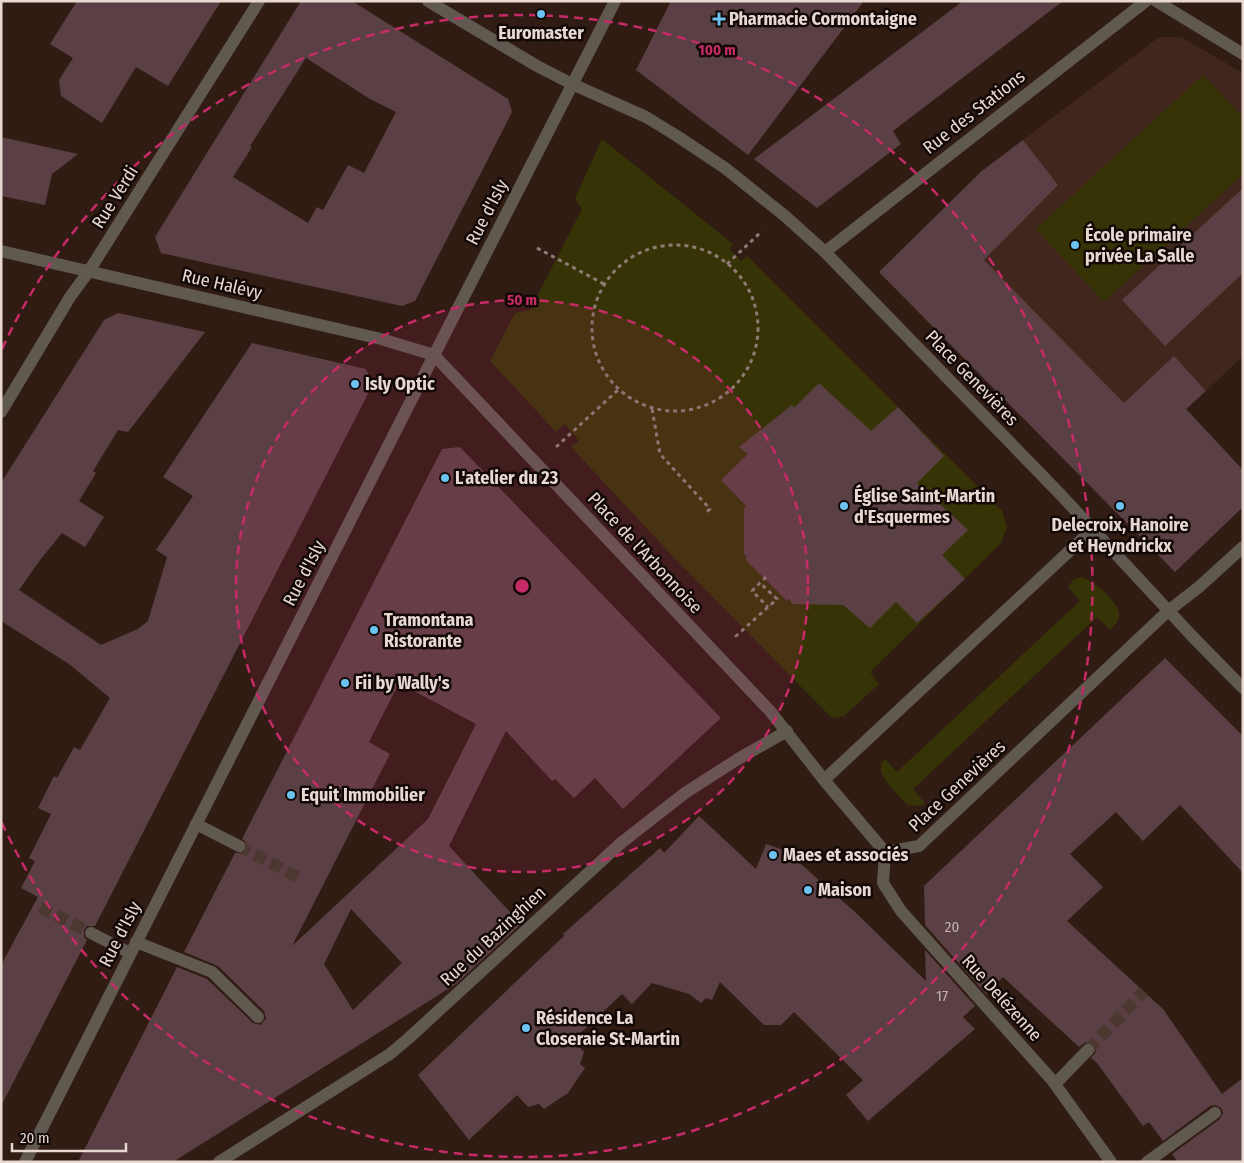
<svg xmlns="http://www.w3.org/2000/svg" width="1244" height="1163" font-family="'Fira Sans Condensed',sans-serif">
  <style>
    .built { fill: #41261d }
    .green { fill: #363406 }
    .building { fill: #5a4044; fill-rule: evenodd }
    .lines { fill: none; stroke-linecap: round; stroke-linejoin: round }
    .minor-tunnel { stroke: #4c3830; stroke-width: 12; stroke-dasharray: 12 6; stroke-linecap: butt }
    .path { stroke: #8d7b74; stroke-width: 3; stroke-dasharray: 4 4; stroke-linecap: butt }
    .minor { stroke: #605950; stroke-width: 12 }
    .ring { fill: none; stroke: #c62b67; stroke-width: 2.5; stroke-dasharray: 9 6 }
    .poi-dot { fill: #6cc3f2; stroke: #120906; stroke-width: 2 }
    .labels { text-anchor: middle; stroke-width: 5; stroke-linejoin: round; paint-order: stroke }
    .number-label { font-size: 15px; fill: #c4b2ae }
    .poi-label { font-size: 18px; font-weight: bold; fill: #e7d8d2; stroke: #120906; text-anchor: start }
    .street-label { font-size: 18px; fill: #e7d8d2; stroke: #120906 }
    .centre { fill: #c62b67; stroke: #120906; stroke-width: 2.5 }
    .ring-label { font-size: 15px; text-anchor: middle; font-weight: bold; fill: #c62b67; stroke: #120906; stroke-width: 5; stroke-linejoin: round; paint-order: stroke }
  </style>
  <rect width="100%" height="100%" fill="#311c14"/>
  <path class="built" d="M 1159,37 L 1181,37 L 1243,73 L 1243,356 L 1097,493 L 879,272 L 978,174 Z"/>
  <g class="green">
    <path d="M 1203,75 L 1243,117 L 1243,174 L 1104,302 L 1036,229 Z"/>
    <path d="M 602,139 L 733,244 L 730,249 L 741,261 L 747,256 L 1002,511 L 1007,527 L 1001,543 L 870,672 L 879,684 L 844,716 L 832,718 L 677,561 L 571,447 L 579,441 L 565,424 L 556,432 L 490,361 L 515,313 L 530,310 L 582,209 L 575,198 Z"/>
    <path d="M 1082,577 C 1093,580 1122,604 1119,617 C 1118,623 1114,626 1110,630 L 1097,617 L 913,789 L 925,803 L 921,806 L 908,805 C 899,795 870,772 885,759 L 897,772 L 1080,601 L 1068,587 L 1073,580 Z"/>
  </g>
  <g class="building">
    <path d="M 77,1 L 221,1 L 168,86 L 136,67 L 102,123 L 61,96 L 59,80 L 73,58 L 50,44 Z"/>
    <path d="M 301,1 L 352,1 L 508,99 L 512,112 L 486,163 L 415,301 L 402,306 L 161,253 L 155,237 ZM 306,58 L 370,99 L 396,112 L 364,173 L 348,165 L 323,210 L 317,207 L 308,223 L 233,177 L 252,147 L 250,146 Z"/>
    <path d="M 671,1 L 864,1 L 748,155 L 636,70 Z"/>
    <path d="M 963,1 L 1063,1 L 893,131 L 901,144 L 817,208 L 754,159 Z"/>
    <path d="M 1,137 L 78,154 L 52,174 L 45,205 L 1,196 Z"/>
    <path d="M 1023,140 L 1058,185 L 984,260 L 1124,403 L 1174,356 L 1206,391 L 1186,409 L 1243,470 L 1243,507 L 1175,572 L 879,272 L 982,171 Z"/>
    <path d="M 1243,188 L 1243,273 L 1165,346 L 1122,300 Z"/>
    <path d="M 118,313 L 205,332 L 128,432 L 118,430 L 93,471 L 96,473 L 79,501 L 104,517 L 85,547 L 62,533 L 40,560 L 19,590 L 101,645 L 138,629 L 148,621 L 167,557 L 156,550 L 193,496 L 163,477 L 252,343 L 366,369 L 373,384 L 95,926 L 87,926 L 84,930 L 84,937 L 87,940 L 1,1106 L 1,965 L 38,897 L 21,888 L 35,861 L 29,858 L 51,814 L 38,808 L 54,776 L 57,778 L 74,747 L 80,750 L 110,698 L 69,664 L 1,621 L 1,483 L 104,320 Z"/>
    <path d="M 819,383 L 871,431 L 898,407 L 944,456 L 917,483 L 968,530 L 942,555 L 965,579 L 917,623 L 896,602 L 870,628 L 843,605 L 793,604 L 789,599 L 787,601 L 745,559 L 747,557 L 744,554 L 744,509 L 746,506 L 721,480 L 748,454 L 739,447 L 792,405 L 794,408 Z"/>
    <path d="M 460,447 L 721,718 L 623,809 L 595,778 L 574,798 L 555,779 L 552,781 L 506,731 L 449,846 L 521,924 L 456,984 L 173,1162 L 78,1162 L 177,967 L 207,979 L 253,1023 L 260,1025 L 266,1019 L 264,1011 L 218,966 L 184,952 L 235,853 L 243,853 L 246,849 L 246,842 L 242,839 L 244,835 L 442,449 ZM 399,683 L 476,724 L 428,819 L 292,946 L 390,754 L 369,742 ZM 351,909 L 402,963 L 353,1010 L 324,964 Z"/>
    <path d="M 1165,658 L 1243,736 L 1243,873 L 1180,805 L 1143,841 L 1116,812 L 1070,854 L 1103,887 L 1067,921 L 1163,1009 L 1222,1094 L 1243,1078 L 1243,1162 L 1178,1162 L 1172,1154 L 1220,1119 L 1223,1113 L 1221,1108 L 1215,1105 L 1210,1106 L 1163,1141 L 1149,1122 L 1143,1126 L 1097,1063 L 1091,1058 L 1096,1052 L 1093,1044 L 1086,1042 L 1079,1047 L 1003,977 L 986,994 L 925,925 L 924,886 Z"/>
    <path d="M 699,816 L 756,869 L 766,844 L 786,851 L 856,913 L 926,981 L 925,950 L 975,1006 L 963,1017 L 975,1029 L 868,1121 L 846,1095 L 863,1080 L 794,1012 L 781,1025 L 764,1025 L 720,982 L 712,1000 L 706,998 L 701,1003 L 689,994 L 652,983 L 632,1004 L 622,994 L 573,1040 L 584,1052 L 580,1064 L 585,1068 L 568,1093 L 544,1109 L 539,1104 L 528,1107 L 517,1095 L 469,1140 L 418,1075 L 564,936 L 563,934 L 660,848 L 664,853 Z"/>
  </g>
  <g class="lines">
    <g class="minor-tunnel">
      <path d="M 239,846 L 300,878"/>
      <path d="M 40,907 L 91,933"/>
      <path d="M 1088,1050 L 1144,991"/>
    </g>
    <g class="path">
      <circle cx="675" cy="328" r="83"/>
      <path d="M 537,248 L 604,284"/>
      <path d="M 727,264 L 762,231"/>
      <path d="M 652,409 L 660,454 L 710,509 L 704,514"/>
      <path d="M 556,447 L 619,389"/>
      <path d="M 766,577 L 752,591 L 768,607"/>
      <path d="M 736,637 L 736,636 L 777,599 L 760,583"/>
    </g>
    <g class="minor">
      <path d="M 428,1 L 537,66 L 572,84 L 646,117 L 677,136 L 725,168 L 785,216 L 825,252 L 1061,495 L 1192,636 L 1243,688"/>
      <path d="M 1156,1 L 1243,54"/>
      <path d="M 1,251 L 381,339 L 434,355 L 770,711 L 824,780 L 885,852"/>
      <path d="M 825,252 L 1146,1"/>
      <path d="M 1,412 L 70,297 L 89,271 L 259,1"/>
      <path d="M 824,780 L 1093,529"/>
      <path d="M 196,824 L 239,846"/>
      <path d="M 885,852 L 919,846 L 1168,611 L 1199,587 L 1243,547"/>
      <path d="M 885,852 L 883,883 L 901,911 L 1052,1080 L 1111,1162"/>
      <path d="M 91,933 L 130,953"/>
      <path d="M 136,942 L 212,972 L 258,1017"/>
      <path d="M 1055,1084 L 1088,1050"/>
      <path d="M 25,1162 L 456,312 L 615,1"/>
      <path d="M 219,1162 L 390,1054 L 410,1037 L 621,843 L 685,793 L 738,759 L 787,731"/>
      <path d="M 1147,1162 L 1215,1113"/>
    </g>
  </g>
  <circle cx="522" cy="586" r="286" fill="#c62b67" fill-opacity=".12"/>
  <g class="ring">
    <circle cx="522" cy="586" r="286"/>
    <path d="M2 349A571 571 0 1 1 2 823"/>
  </g>
  <g class="poi-dot">
    <circle cx="541" cy="14" r="5"/>
    <path d="M716.5 11.5h5v5h5v5h-5v5h-5v-5h-5v-5h5z"/>
    <circle cx="1075" cy="245" r="5"/>
    <circle cx="355" cy="384" r="5"/>
    <circle cx="445" cy="478" r="5"/>
    <circle cx="844" cy="506" r="5"/>
    <circle cx="1120" cy="506" r="5"/>
    <circle cx="374" cy="630" r="5"/>
    <circle cx="345" cy="683" r="5"/>
    <circle cx="291" cy="795" r="5"/>
    <circle cx="773" cy="855" r="5"/>
    <circle cx="808" cy="890" r="5"/>
    <circle cx="526" cy="1028" r="5"/>
  </g>
  <g class="labels">
    <g class="number-label">
      <text x="952" y="932">20</text>
      <text x="942" y="1001">17</text>
    </g>
    <g class="poi-label">
      <text x="729" y="25">Pharmacie Cormontaigne</text>
      <text x="541" y="39" text-anchor="middle">Euromaster</text>
      <text x="1085" y="241">École primaire<tspan x="1085" dy="21">privée La Salle</tspan></text>
      <text x="365" y="390">Isly Optic</text>
      <text x="455" y="484">L'atelier du 23</text>
      <text x="854" y="502">Église Saint-Martin<tspan x="854" dy="21">d'Esquermes</tspan></text>
      <text x="1120" y="531" text-anchor="middle">Delecroix, Hanoire<tspan x="1120" dy="21">et Heyndrickx</tspan></text>
      <text x="384" y="626">Tramontana<tspan x="384" dy="21">Ristorante</tspan></text>
      <text x="355" y="689">Fii by Wally's</text>
      <text x="301" y="801">Equit Immobilier</text>
      <text x="783" y="861">Maes et associés</text>
      <text x="818" y="896">Maison</text>
      <text x="536" y="1024">Résidence La<tspan x="536" dy="21">Closeraie St-Martin</tspan></text>
    </g>
    <g class="street-label">
      <text transform="translate(974 112) rotate(-38)" y="6">Rue des Stations</text>
      <text transform="translate(115 197) rotate(-58)" y="6">Rue Verdi</text>
      <text transform="translate(487 212) rotate(-63)" y="6">Rue d'Isly</text>
      <text transform="translate(222 284) rotate(13)" y="6">Rue Halévy</text>
      <text transform="translate(972 378) rotate(46)" y="6">Place Genevières</text>
      <text transform="translate(645 553) rotate(47)" y="6">Place de l'Arbonnoise</text>
      <text transform="translate(304 573) rotate(-63)" y="6">Rue d'Isly</text>
      <text transform="translate(957 786) rotate(-43)" y="6">Place Genevières</text>
      <text transform="translate(120 934) rotate(-63)" y="6">Rue d'Isly</text>
      <text transform="translate(493 936) rotate(-43)" y="6">Rue du Bazinghien</text>
      <text transform="translate(1002 998) rotate(48)" y="6">Rue Delézenne</text>
    </g>
  </g>
  <circle cx="522" cy="586" r="8" class="centre"/>
  <g class="ring-label">
    <text x="717" y="55">100 m</text>
    <text x="522" y="305">50 m</text>
  </g>
  <rect width="1244" height="1163" fill="none" stroke="#e7d8d2" stroke-width="5"/>
  <path d="M12 1143v8h114v-8" fill="none" stroke="#e7d8d2" stroke-width="2.5"/>
  <text x="20" y="1143" font-size="15" fill="#e7d8d2" stroke="#120906" stroke-width="4" paint-order="stroke">20 m</text>
</svg>
